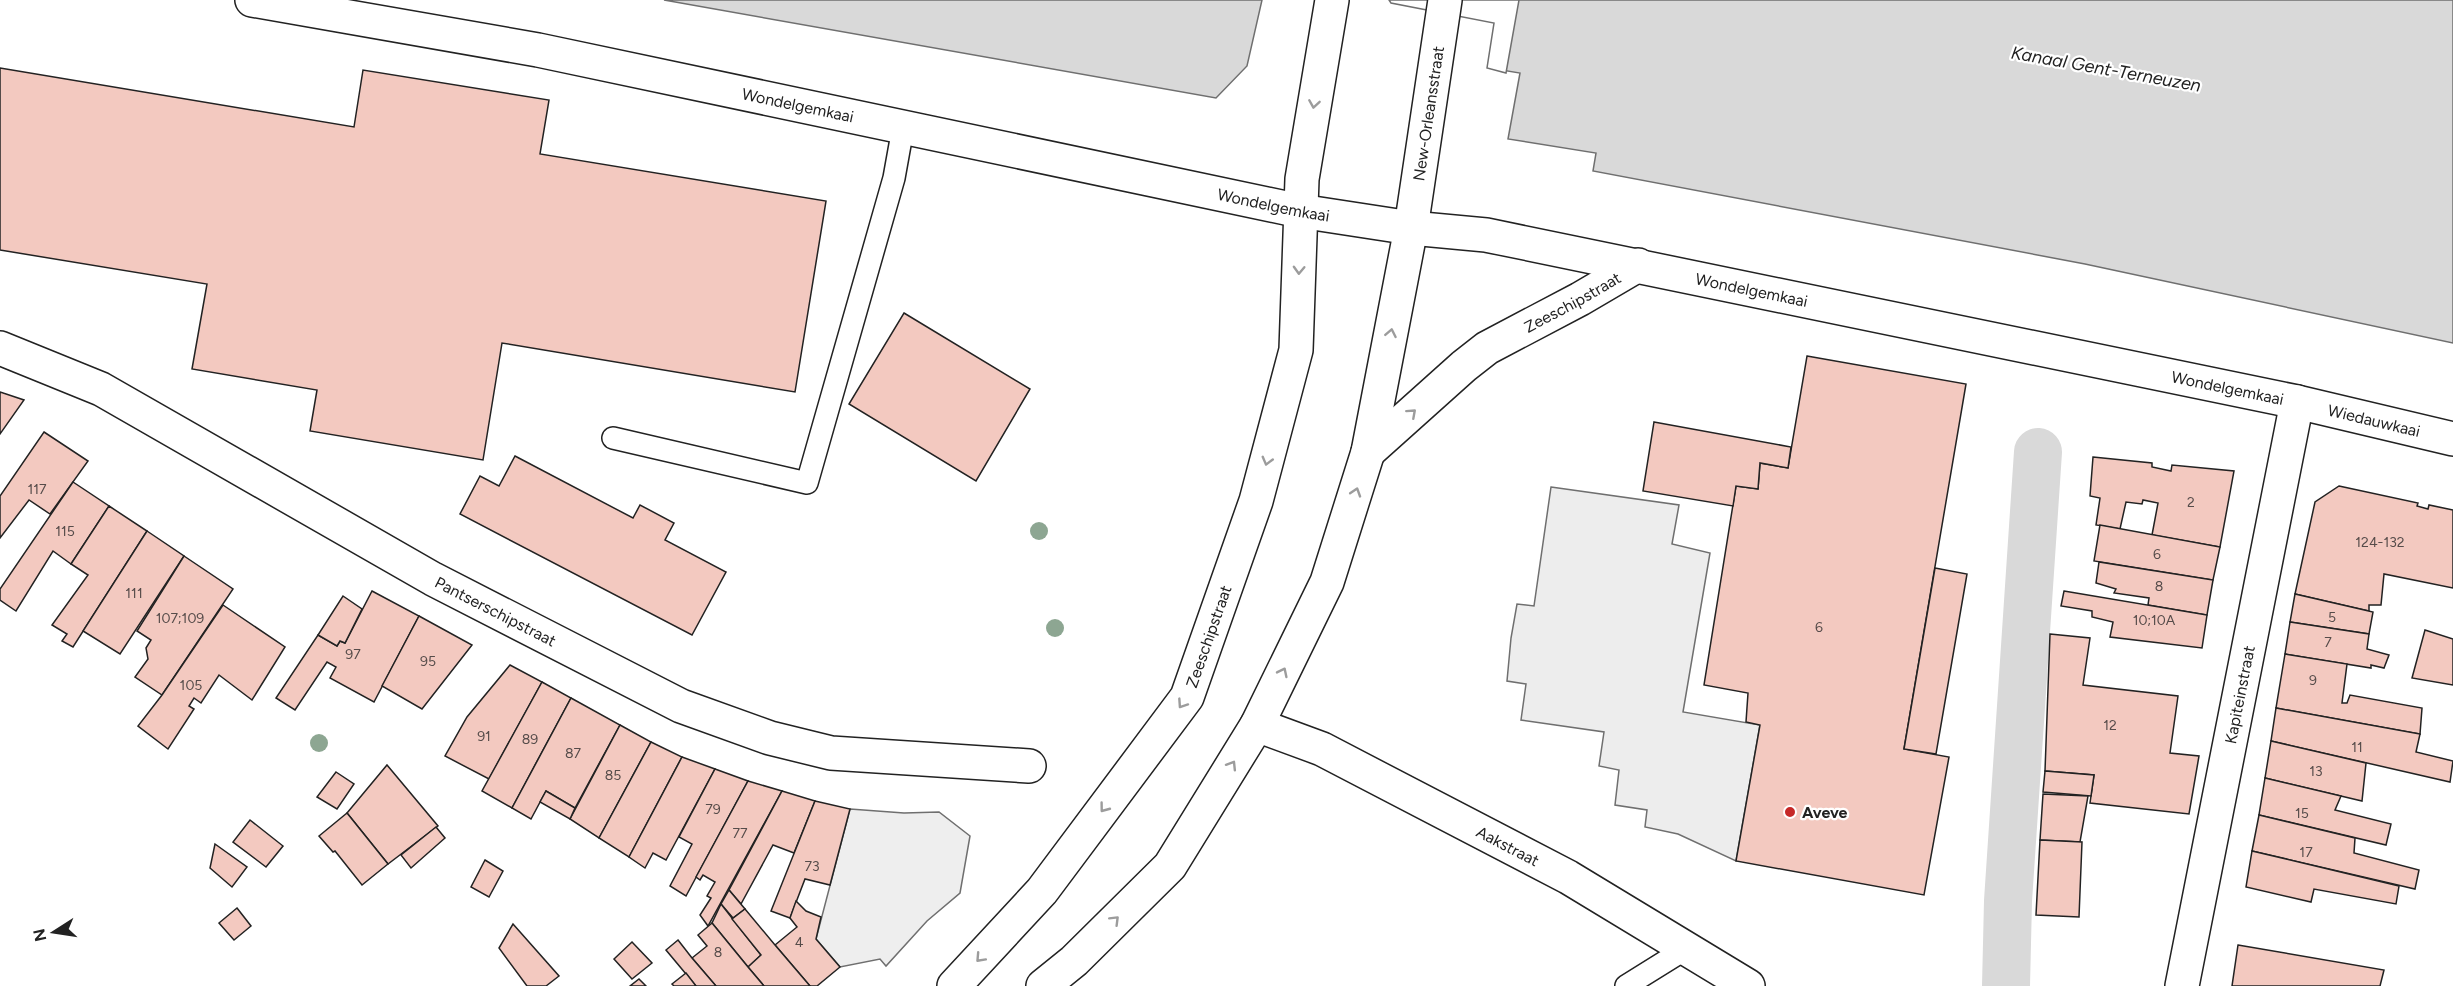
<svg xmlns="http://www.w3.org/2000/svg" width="2453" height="986" font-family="Figtree,sans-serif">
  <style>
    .green { fill: #eee; stroke: #6f6f6f; stroke-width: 1.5 }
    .parking { fill: #ededed; stroke: #6f6f6f; stroke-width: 1.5 }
    .water { fill: #d9d9d9; stroke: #6f6f6f; stroke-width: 1.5 }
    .pier { fill: #fff; stroke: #6f6f6f; stroke-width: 1.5 }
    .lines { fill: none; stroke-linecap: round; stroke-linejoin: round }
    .canal { stroke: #d9d9d9; stroke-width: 48 }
    .building { fill: #f3c9c0; stroke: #222; stroke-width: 1.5 }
    .service-casing { stroke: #222; stroke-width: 24 }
    .minor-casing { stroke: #222; stroke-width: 36 }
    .tertiary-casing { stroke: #222; stroke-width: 36 }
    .secondary-casing { stroke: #222; stroke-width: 36 }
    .service { stroke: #fff; stroke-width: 21 }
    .minor { stroke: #fff; stroke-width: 33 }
    .tertiary { stroke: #fff; stroke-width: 33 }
    .secondary { stroke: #fff; stroke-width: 33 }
    .tree { fill: #8da692 }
    .oneway { stroke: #9c9c9c }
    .poi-dot { fill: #c62828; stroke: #fff; stroke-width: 2 }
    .labels { text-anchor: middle; stroke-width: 4.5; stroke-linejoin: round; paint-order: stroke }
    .number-label { font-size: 14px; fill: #564c4a }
    .street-label { font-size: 16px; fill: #222; stroke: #fff }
    .poi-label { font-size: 16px; font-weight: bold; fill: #222; stroke: #fff; text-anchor: start }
    .water-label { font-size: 18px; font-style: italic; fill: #222; stroke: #fff }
  </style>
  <rect width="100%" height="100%" fill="#fff"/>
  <path class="green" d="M 850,809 L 904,813 L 939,812 L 970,836 L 960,893 L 927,921 L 886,966 L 880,959 L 840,967 L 816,939 Z"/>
  <path class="parking" d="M 1551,487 L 1679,505 L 1672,544 L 1710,553 L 1683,712 L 1760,725 L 1736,861 L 1678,834 L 1645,827 L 1647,810 L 1615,805 L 1619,770 L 1599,766 L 1604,732 L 1521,720 L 1526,684 L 1507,681 L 1511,638 L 1517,604 L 1534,606 Z"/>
  <g class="water">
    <path d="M 664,0 L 1262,0 L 1247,66 L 1216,98 Z"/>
    <path d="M 1392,0 L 2453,0 L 2453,343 L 2085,264 L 1593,171 L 1596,153 L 1508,139 L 1520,73 L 1489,68 L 1497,20 Z"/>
  </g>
  <path class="pier" d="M 1389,0 L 1519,0 L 1506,73 L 1487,68 L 1494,23 L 1391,3 Z"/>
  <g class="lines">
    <path class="canal" d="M 2006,986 L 2008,901 L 2038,452"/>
  </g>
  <g class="building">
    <path d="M 0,68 L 354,127 L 363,70 L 549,100 L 540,154 L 826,201 L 795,392 L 502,343 L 483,460 L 310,431 L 317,390 L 192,369 L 207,284 L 0,250 Z"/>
    <path d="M 904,313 L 1030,389 L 976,481 L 849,404 Z"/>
    <path d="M 1807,356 L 1966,384 L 1904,749 L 1949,757 L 1924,895 L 1736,861 L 1760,725 L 1746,722 L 1748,693 L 1704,685 L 1736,486 L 1758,489 L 1760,463 L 1788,468 Z"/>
    <path d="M 0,392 L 24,400 L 0,434 Z"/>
    <path d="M 1654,422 L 1791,447 L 1788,468 L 1760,463 L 1758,489 L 1736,486 L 1733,506 L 1643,491 Z"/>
    <path d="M 44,432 L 88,461 L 50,514 L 29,500 L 0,538 L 0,496 Z"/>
    <path d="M 515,456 L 633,518 L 640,505 L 674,523 L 665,540 L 726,572 L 692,635 L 460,514 L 480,476 L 499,486 Z"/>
    <path d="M 2093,457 L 2152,463 L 2152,467 L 2171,471 L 2172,465 L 2234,471 L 2220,547 L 2152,535 L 2158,503 L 2143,500 L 2142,504 L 2126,502 L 2120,529 L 2096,525 L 2100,498 L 2090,496 Z"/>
    <path d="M 73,482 L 109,506 L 71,564 L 53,551 L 16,611 L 0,600 L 0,589 Z"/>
    <path d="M 2339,486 L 2418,503 L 2417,506 L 2428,509 L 2429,505 L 2453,510 L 2453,588 L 2384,574 L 2381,605 L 2369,605 L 2369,611 L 2295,594 L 2315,502 Z"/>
    <path d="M 109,506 L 147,531 L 73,647 L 62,641 L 67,634 L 52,625 L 88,575 L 71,564 Z"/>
    <path d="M 2100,525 L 2220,547 L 2213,580 L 2094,561 Z"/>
    <path d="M 147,531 L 184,556 L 120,654 L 83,631 Z"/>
    <path d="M 184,556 L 233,589 L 162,695 L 135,677 L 148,659 L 146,648 L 151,640 L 137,631 Z"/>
    <path d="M 2099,562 L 2213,580 L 2207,615 L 2148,605 L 2149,598 L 2114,593 L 2116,589 L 2096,583 Z"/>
    <path d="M 1935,568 L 1967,574 L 1936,754 L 1904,749 Z"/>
    <path d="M 372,591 L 419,616 L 374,702 L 330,678 L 336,667 L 327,662 L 295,710 L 276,698 L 318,635 L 337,646 L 340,641 L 345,643 Z"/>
    <path d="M 2064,591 L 2207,615 L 2202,648 L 2110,637 L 2113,622 L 2092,617 L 2092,611 L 2061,606 Z"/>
    <path d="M 2295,594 L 2373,612 L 2369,634 L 2290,622 Z"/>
    <path d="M 343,596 L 362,609 L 345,643 L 340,641 L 337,646 L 318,635 Z"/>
    <path d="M 223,605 L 285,647 L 252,700 L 219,675 L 201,703 L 194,698 L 189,706 L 194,709 L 168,749 L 138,726 L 162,695 Z"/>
    <path d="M 419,616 L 472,645 L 422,709 L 382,686 Z"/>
    <path d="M 2290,622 L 2369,634 L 2367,649 L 2389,655 L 2384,668 L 2371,665 L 2371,668 L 2285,654 Z"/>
    <path d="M 2425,630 L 2453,639 L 2453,685 L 2412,678 Z"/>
    <path d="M 2050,634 L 2090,638 L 2083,685 L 2178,696 L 2170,753 L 2199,756 L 2189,814 L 2090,803 L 2094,775 L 2045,771 Z"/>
    <path d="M 2285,654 L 2347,664 L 2342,703 L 2347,703 L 2350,695 L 2422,708 L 2420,734 L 2276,708 Z"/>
    <path d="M 510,665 L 542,682 L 489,779 L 445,756 L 467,717 Z"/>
    <path d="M 542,682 L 571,698 L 512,808 L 482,791 Z"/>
    <path d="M 571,698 L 620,725 L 575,808 L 546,791 L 531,819 L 512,808 Z"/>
    <path d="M 2276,708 L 2420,734 L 2416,752 L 2453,761 L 2450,782 L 2271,741 Z"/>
    <path d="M 620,725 L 651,742 L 599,838 L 570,819 Z"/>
    <path d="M 2271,741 L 2366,763 L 2362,801 L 2265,778 Z"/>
    <path d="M 651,742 L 682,757 L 629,857 L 599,838 Z"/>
    <path d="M 682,757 L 715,769 L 666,860 L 653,853 L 645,868 L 629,857 Z"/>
    <path d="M 387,765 L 438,826 L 388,864 L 347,813 Z"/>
    <path d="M 715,769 L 748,781 L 686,896 L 670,886 L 692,844 L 679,837 Z"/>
    <path d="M 2045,771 L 2094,775 L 2091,796 L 2043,792 Z"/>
    <path d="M 336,772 L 354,784 L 337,809 L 317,797 Z"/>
    <path d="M 2265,778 L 2341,796 L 2335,810 L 2391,824 L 2386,845 L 2259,815 Z"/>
    <path d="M 748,781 L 782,791 L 708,926 L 700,915 L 711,898 L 707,896 L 715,882 L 703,875 L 700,880 L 696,877 Z"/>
    <path d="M 546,791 L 575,808 L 570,819 L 540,802 Z"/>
    <path d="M 782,791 L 815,801 L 794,853 L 773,845 L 741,904 L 729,890 Z"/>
    <path d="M 2043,794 L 2088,796 L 2080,842 L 2040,840 Z"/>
    <path d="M 815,801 L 850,809 L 830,885 L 805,879 L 790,918 L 771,911 Z"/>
    <path d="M 347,813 L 388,864 L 362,885 L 335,851 L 333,852 L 319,836 Z"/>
    <path d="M 2259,815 L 2355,838 L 2354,853 L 2419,870 L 2415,889 L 2252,851 Z"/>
    <path d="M 250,820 L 283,846 L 266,867 L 233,842 Z"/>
    <path d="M 436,827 L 445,838 L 411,868 L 401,855 Z"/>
    <path d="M 2040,840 L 2082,842 L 2079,917 L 2036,915 Z"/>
    <path d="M 215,844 L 247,867 L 232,887 L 210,868 Z"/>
    <path d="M 2252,851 L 2399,886 L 2396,904 L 2314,889 L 2311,902 L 2246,887 Z"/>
    <path d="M 485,860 L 503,871 L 489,897 L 471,887 Z"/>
    <path d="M 729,890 L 745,909 L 733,918 L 721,904 Z"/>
    <path d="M 796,901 L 806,911 L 821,917 L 816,939 L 840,967 L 817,986 L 810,986 L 775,945 L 797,927 L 790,918 Z"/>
    <path d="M 721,904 L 761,955 L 748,967 L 712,923 Z"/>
    <path d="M 237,908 L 251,926 L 234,940 L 219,923 Z"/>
    <path d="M 745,909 L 775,945 L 810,986 L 764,986 L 748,967 L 761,955 L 732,919 Z"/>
    <path d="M 712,923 L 748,967 L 764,986 L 716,986 L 692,958 L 707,946 L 698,935 Z"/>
    <path d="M 513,924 L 559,976 L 546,986 L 527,986 L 499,948 Z"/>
    <path d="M 678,940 L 692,958 L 716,986 L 696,986 L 666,950 Z"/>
    <path d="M 632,942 L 652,963 L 632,979 L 614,959 Z"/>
    <path d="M 2238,945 L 2384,970 L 2380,986 L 2232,986 Z"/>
    <path d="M 686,973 L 696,986 L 674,986 L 672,984 Z"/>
    <path d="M 639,979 L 646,986 L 630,986 Z"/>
  </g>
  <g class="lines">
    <g class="service-casing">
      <g id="service">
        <path d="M 613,438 L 807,483 L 894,178 L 903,128"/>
        <path d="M 1626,986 L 1687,948"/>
      </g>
    </g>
    <g class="minor-casing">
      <g id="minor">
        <path id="s1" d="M 0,348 L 101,389 L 433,579 L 681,706 L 770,738 L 831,753 L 1029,766"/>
        <path id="s2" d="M 1257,725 L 1322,749 L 1568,877 L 1748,986"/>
      </g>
    </g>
    <g class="tertiary-casing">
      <g id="tertiary">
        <path id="s3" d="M 2182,986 L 2297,402"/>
      </g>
    </g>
    <g class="secondary-casing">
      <g id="secondary">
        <path id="s4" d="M 252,0 L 538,50 L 1300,211 L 1411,228 L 1486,235 L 2297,402 L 2453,439"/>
        <path id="s5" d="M 1368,452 L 1464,366 L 1487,348 L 1580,299 L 1638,265"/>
        <path id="s6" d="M 954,986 L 1042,891 L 1187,697 L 1256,501 L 1296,350 L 1302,179 L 1332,0"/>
        <path id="s7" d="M 1043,986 L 1074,961 L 1170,866 L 1257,725 L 1327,582 L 1368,452 L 1411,228 L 1445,0"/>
      </g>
    </g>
    <use href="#service" class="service"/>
    <use href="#minor" class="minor"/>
    <use href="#tertiary" class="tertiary"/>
    <use href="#secondary" class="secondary"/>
  </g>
  <g class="tree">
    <circle cx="1039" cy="531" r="9"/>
    <circle cx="1055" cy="628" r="9"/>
    <circle cx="319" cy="743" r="9"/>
  </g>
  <defs><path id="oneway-chevron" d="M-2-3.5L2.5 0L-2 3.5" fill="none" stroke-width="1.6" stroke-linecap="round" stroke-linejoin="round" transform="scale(1.5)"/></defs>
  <g class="oneway">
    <use href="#oneway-chevron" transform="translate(1314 104) rotate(99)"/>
    <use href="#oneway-chevron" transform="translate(1299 270) rotate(92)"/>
    <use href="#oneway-chevron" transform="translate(1391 333) rotate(-79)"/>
    <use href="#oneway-chevron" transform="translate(1412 413) rotate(-42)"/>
    <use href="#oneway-chevron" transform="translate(1267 461) rotate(105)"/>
    <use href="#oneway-chevron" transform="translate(1356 492) rotate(-72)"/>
    <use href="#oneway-chevron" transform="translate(1283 672) rotate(-64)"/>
    <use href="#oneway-chevron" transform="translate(1182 704) rotate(124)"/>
    <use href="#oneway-chevron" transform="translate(1232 765) rotate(-58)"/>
    <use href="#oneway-chevron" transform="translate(1104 808) rotate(127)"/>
    <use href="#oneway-chevron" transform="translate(1115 920) rotate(-45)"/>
    <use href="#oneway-chevron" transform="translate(980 958) rotate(133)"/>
  </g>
  <circle class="poi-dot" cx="1790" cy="812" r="6"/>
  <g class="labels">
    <g class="number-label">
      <text x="37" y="494">117</text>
      <text x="2191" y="507">2</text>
      <text x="65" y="536">115</text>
      <text x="2380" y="547">124-132</text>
      <text x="2157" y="559">6</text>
      <text x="2159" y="591">8</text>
      <text x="134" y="598">111</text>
      <text x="2332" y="622">5</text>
      <text x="180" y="623">107;109</text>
      <text x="2154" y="625">10;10A</text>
      <text x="1819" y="632">6</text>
      <text x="2328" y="647">7</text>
      <text x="353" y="659">97</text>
      <text x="428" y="666">95</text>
      <text x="2313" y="685">9</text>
      <text x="191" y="690">105</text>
      <text x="2110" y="730">12</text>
      <text x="484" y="741">91</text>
      <text x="530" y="744">89</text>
      <text x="2357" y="752">11</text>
      <text x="573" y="758">87</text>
      <text x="2316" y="776">13</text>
      <text x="613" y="780">85</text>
      <text x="713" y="814">79</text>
      <text x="2302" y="818">15</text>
      <text x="740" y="838">77</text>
      <text x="2306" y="857">17</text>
      <text x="812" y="871">73</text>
      <text x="799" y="947">4</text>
      <text x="718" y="957">8</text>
    </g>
    <g class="street-label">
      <text dy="6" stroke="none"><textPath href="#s4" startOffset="556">Wondelgemkaai</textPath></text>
      <text dy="6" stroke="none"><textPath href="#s7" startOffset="980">New-Orleansstraat</textPath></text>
      <text dy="6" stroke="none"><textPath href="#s4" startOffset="1042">Wondelgemkaai</textPath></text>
      <text dy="6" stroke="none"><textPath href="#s4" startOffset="1528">Wondelgemkaai</textPath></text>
      <text dy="6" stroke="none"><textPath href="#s5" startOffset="255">Zeeschipstraat</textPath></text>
      <text dy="6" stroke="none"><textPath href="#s4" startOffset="2014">Wondelgemkaai</textPath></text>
      <text dy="6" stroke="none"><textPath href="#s4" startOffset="2164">Wiedauwkaai</textPath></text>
      <text dy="6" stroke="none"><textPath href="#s1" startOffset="562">Pantserschipstraat</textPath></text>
      <text dy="6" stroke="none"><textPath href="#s6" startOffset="436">Zeeschipstraat</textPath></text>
      <text dy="6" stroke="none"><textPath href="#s3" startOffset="297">Kapiteinstraat</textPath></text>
      <text dy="6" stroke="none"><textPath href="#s2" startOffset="279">Aakstraat</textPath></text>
    </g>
    <g class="poi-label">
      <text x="1802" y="818">Aveve</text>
    </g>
    <g class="water-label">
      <text transform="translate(2106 69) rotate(10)" y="6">Kanaal Gent-Terneuzen</text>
    </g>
  </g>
  <g transform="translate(54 932) rotate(258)" stroke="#ffffff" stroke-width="4.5" paint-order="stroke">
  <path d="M0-4.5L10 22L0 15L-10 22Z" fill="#222222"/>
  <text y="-9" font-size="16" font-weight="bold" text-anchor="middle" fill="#222222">N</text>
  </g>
</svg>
